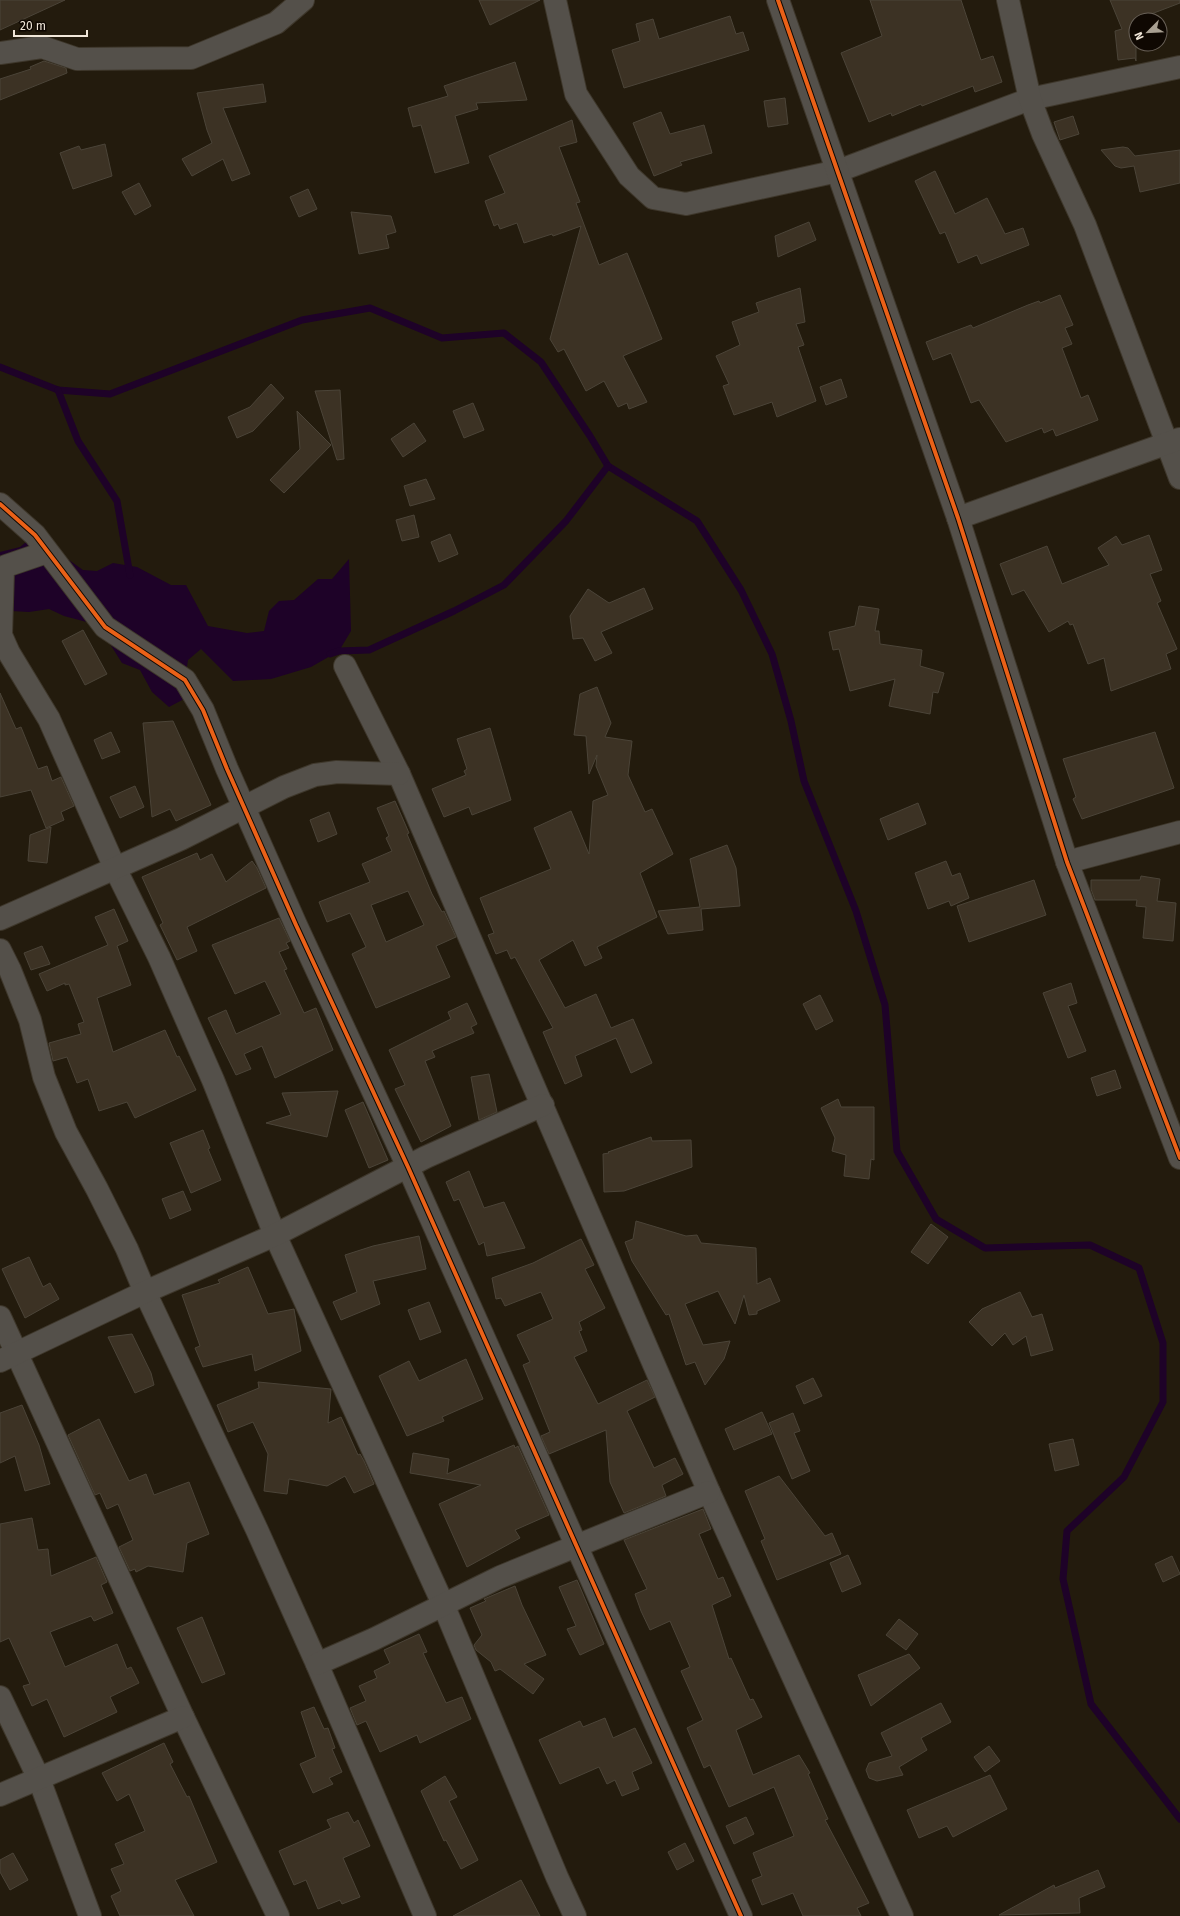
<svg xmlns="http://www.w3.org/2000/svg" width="1180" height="1916" font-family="'Fira Sans',sans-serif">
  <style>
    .water { fill: #1e0228 }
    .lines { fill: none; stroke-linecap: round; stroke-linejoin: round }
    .stream { stroke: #1e0228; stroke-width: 7 }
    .building { fill: #3c3224; stroke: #4b4438; fill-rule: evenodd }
    .minor-casing { stroke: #3e372b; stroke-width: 24 }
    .minor { stroke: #54504a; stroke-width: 22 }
    .cycleway-casing { stroke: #0f0802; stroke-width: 6 }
    .cycleway { stroke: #ea6118; stroke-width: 4 }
  </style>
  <rect width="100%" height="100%" fill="#231b0d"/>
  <path class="water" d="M 31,538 L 62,555 L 83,570 L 97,571 L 113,563 L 137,567 L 171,585 L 186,585 L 208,626 L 247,633 L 264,631 L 269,611 L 279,601 L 294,600 L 318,579 L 332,579 L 349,559 L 351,631 L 339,651 L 311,667 L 271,679 L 233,681 L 201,649 L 188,660 L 185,680 L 186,698 L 169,707 L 152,692 L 140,670 L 122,663 L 98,625 L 64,616 L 49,609 L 29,612 L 11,611 L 0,606 L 0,552 L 20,547 Z"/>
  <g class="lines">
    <g class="stream">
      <path d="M 0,367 L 58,390 L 110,394 L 302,320 L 370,308 L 442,338 L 504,333 L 541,362 L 590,436 L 608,466 L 697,521 L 741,590 L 772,654 L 791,721 L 804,781 L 856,911 L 885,1005 L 897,1151 L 936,1219 L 985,1248 L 1090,1245 L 1139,1268 L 1163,1343 L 1163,1402 L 1124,1477 L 1067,1531 L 1063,1579 L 1091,1704 L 1180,1819"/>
      <path d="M 58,390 L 78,441 L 117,501 L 130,575"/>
      <path d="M 330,654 L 339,651 L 369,650 L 454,611 L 504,585 L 566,521 L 608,466"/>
    </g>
  </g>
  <g class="building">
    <path d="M 0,0 L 65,0 L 0,30 Z"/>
    <path d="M 479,0 L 540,0 L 490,25 Z"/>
    <path d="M 870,0 L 961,0 L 981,60 L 993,56 L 1002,82 L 975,92 L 973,86 L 922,106 L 921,104 L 892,116 L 891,113 L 869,122 L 841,53 L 882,36 Z"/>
    <path d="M 1110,0 L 1180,0 L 1180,3 L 1146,16 L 1148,20 L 1136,20 L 1136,61 L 1135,58 L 1118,60 L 1115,31 L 1122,29 Z"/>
    <path d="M 730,16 L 736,34 L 743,32 L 749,50 L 624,88 L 612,50 L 640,41 L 636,24 L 653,19 L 659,39 Z"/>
    <path d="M 44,61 L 66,68 L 67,73 L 0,100 L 0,79 L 31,69 L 30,67 Z"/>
    <path d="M 515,62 L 527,100 L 476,103 L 478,109 L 455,116 L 469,163 L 435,173 L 421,125 L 413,127 L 408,108 L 448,96 L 444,86 Z"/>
    <path d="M 263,84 L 266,102 L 223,108 L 250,174 L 232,181 L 223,159 L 192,176 L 182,159 L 212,143 L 207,130 L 197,93 Z"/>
    <path d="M 785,98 L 788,124 L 768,127 L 764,101 Z"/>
    <path d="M 661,112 L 670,134 L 704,125 L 712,153 L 680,162 L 682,165 L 654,176 L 633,123 Z"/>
    <path d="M 1073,116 L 1079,134 L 1060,140 L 1054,122 Z"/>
    <path d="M 572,120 L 577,142 L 559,147 L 580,202 L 576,203 L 599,265 L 627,253 L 662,339 L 623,356 L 647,402 L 629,409 L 627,403 L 618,407 L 604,381 L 586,391 L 564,349 L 558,352 L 550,339 L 581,226 L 553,236 L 552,234 L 524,243 L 517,223 L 500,229 L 498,224 L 494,226 L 485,201 L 505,193 L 489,156 Z"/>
    <path d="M 105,144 L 112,176 L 73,189 L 60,153 L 79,146 L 81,150 Z"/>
    <path d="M 1123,147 L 1128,148 L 1135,156 L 1180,150 L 1180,183 L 1140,192 L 1134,166 L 1121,168 L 1115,166 L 1101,150 Z"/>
    <path d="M 935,171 L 955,214 L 987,198 L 1005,234 L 1023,228 L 1029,245 L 981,264 L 977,255 L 958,263 L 945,232 L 940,234 L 915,181 Z"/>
    <path d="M 139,183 L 151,206 L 135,215 L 122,192 Z"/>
    <path d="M 308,189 L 317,209 L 299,217 L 290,197 Z"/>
    <path d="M 351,212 L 391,216 L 396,232 L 386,235 L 389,248 L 359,254 Z"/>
    <path d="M 809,222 L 816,240 L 778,257 L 775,236 Z"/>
    <path d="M 800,288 L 805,322 L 796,324 L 804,345 L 798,347 L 816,401 L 777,417 L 772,402 L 734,415 L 723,386 L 729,384 L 716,356 L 740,345 L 732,322 L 759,312 L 756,303 Z"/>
    <path d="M 1060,295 L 1073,325 L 1065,328 L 1072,344 L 1062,348 L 1081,398 L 1088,395 L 1098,420 L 1056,436 L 1053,429 L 1044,433 L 1042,428 L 1006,442 L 979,400 L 971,403 L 951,353 L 933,360 L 926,342 L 971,325 L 973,328 L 1028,305 L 1039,301 L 1040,303 Z"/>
    <path d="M 841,379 L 847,397 L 826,405 L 820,387 Z"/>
    <path d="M 271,384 L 284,398 L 253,431 L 237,438 L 228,417 L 250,407 Z"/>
    <path d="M 340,390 L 344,459 L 337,460 L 315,391 Z"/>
    <path d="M 473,403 L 484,430 L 464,438 L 453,411 Z"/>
    <path d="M 297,411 L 331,445 L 284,493 L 270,480 L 300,449 Z"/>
    <path d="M 414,423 L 426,441 L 403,457 L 391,439 Z"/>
    <path d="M 426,479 L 435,499 L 410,506 L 404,486 Z"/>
    <path d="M 414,515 L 419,537 L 402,541 L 396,520 Z"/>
    <path d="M 450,534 L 458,554 L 439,562 L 431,542 Z"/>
    <path d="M 1149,535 L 1162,570 L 1150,574 L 1161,601 L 1157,603 L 1177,649 L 1166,654 L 1171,669 L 1111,691 L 1104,658 L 1088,664 L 1073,624 L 1070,625 L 1068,621 L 1049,632 L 1024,590 L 1012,595 L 1000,564 L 1047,546 L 1062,584 L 1109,565 L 1098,548 L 1116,536 L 1122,545 Z"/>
    <path d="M 644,588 L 653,609 L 601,632 L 612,653 L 595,661 L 583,638 L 573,639 L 570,616 L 588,589 L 609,603 Z"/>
    <path d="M 859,606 L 879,609 L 875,631 L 879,631 L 880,644 L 922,650 L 920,666 L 944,673 L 938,693 L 933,692 L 930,714 L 889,706 L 895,679 L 850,691 L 839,649 L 833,650 L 829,632 L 855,626 Z"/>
    <path d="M 83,630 L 107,674 L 85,685 L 62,641 Z"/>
    <path d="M 597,687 L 611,723 L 605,737 L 632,741 L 628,775 L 645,812 L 652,809 L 673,854 L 640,873 L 657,917 L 597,947 L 602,958 L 585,966 L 573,940 L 539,960 L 565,1008 L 596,994 L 611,1028 L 633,1019 L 652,1063 L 631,1073 L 616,1038 L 575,1056 L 582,1076 L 565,1084 L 543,1032 L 553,1028 L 515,957 L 511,959 L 507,950 L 496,954 L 488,935 L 494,933 L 480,898 L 551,869 L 534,828 L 571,811 L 589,854 L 593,801 L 608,795 L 596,766 L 597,755 L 589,774 L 586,736 L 574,735 L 580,694 Z"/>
    <path d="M 0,693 L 16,729 L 21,727 L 38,769 L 47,766 L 52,781 L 61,777 L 74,806 L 61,812 L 64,820 L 46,828 L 31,790 L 0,797 Z"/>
    <path d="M 173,721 L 211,805 L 176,821 L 170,809 L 152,817 L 143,723 Z"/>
    <path d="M 490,728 L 511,800 L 472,815 L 469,807 L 444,817 L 432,789 L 466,775 L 464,771 L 467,769 L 457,739 Z"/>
    <path d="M 111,732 L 120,752 L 102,759 L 94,740 Z"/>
    <path d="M 1155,732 L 1174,788 L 1082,819 L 1073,799 L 1076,797 L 1063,759 Z"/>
    <path d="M 135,786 L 144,807 L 120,818 L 110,797 Z"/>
    <path d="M 395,801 L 409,833 L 407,834 L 432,894 L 442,912 L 444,911 L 456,937 L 436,946 L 450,977 L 376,1008 L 352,954 L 366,947 L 350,913 L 327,922 L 319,902 L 370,882 L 362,864 L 392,851 L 386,838 L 389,836 L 377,808 ZM 408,891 L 424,925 L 386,942 L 371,905 Z"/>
    <path d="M 918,803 L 926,824 L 888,840 L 880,819 Z"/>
    <path d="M 329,812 L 337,834 L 318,842 L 310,820 Z"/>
    <path d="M 51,827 L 47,863 L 28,861 L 30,835 Z"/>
    <path d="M 727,845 L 736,868 L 740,906 L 701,909 L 703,930 L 668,934 L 658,911 L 700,907 L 690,859 Z"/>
    <path d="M 197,853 L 200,860 L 212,854 L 226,882 L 252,861 L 257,868 L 266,888 L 187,927 L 197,951 L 177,960 L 160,925 L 163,923 L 142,877 Z"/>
    <path d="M 946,861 L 952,876 L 960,873 L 969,898 L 951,906 L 949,901 L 928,909 L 915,873 Z"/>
    <path d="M 1141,876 L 1160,879 L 1157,901 L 1176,903 L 1173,941 L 1143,938 L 1146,907 L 1136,906 L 1137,900 L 1095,900 L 1091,889 L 1091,880 L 1140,880 Z"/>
    <path d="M 1034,880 L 1046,915 L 969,942 L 957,906 Z"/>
    <path d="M 114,909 L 128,941 L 117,946 L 131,985 L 97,998 L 113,1052 L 165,1030 L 177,1057 L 179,1056 L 196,1090 L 135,1118 L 127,1102 L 99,1111 L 88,1079 L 77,1083 L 67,1057 L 53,1061 L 49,1043 L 81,1034 L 78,1024 L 84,1022 L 69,984 L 65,985 L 65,983 L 47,991 L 39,974 L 108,945 L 95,917 Z"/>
    <path d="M 279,918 L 290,941 L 286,943 L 289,948 L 279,952 L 287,969 L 284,970 L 304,1013 L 316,1008 L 333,1050 L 275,1078 L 262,1046 L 244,1054 L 251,1069 L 236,1075 L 208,1018 L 226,1010 L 236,1034 L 281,1014 L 265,981 L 235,994 L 212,945 Z"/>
    <path d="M 42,946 L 50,964 L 31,970 L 24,953 Z"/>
    <path d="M 1071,983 L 1077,1003 L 1068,1006 L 1086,1051 L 1068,1058 L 1043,993 Z"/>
    <path d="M 820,995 L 833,1021 L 816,1030 L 803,1004 Z"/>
    <path d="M 467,1003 L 477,1024 L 471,1027 L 474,1033 L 432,1051 L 435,1057 L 425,1061 L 451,1126 L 421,1142 L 395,1089 L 405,1085 L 389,1050 L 451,1019 L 448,1012 Z"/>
    <path d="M 1115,1070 L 1121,1088 L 1097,1096 L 1091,1078 Z"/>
    <path d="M 489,1074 L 497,1112 L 479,1120 L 471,1077 Z"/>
    <path d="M 338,1091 L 327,1137 L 266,1123 L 291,1115 L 282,1093 Z"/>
    <path d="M 838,1099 L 841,1107 L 874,1107 L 874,1160 L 871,1159 L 869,1179 L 844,1176 L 846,1155 L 832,1151 L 835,1138 L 821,1108 Z"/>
    <path d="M 363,1102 L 388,1160 L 369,1168 L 345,1110 Z"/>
    <path d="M 203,1130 L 210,1148 L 208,1149 L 221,1180 L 191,1193 L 170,1143 Z"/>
    <path d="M 651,1137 L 652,1141 L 691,1140 L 692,1167 L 624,1191 L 604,1192 L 603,1154 L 609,1153 L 608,1152 Z"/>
    <path d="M 469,1171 L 484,1208 L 504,1202 L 525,1248 L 487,1256 L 484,1242 L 479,1245 L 459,1199 L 454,1201 L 446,1182 Z"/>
    <path d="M 183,1191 L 191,1210 L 170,1219 L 162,1199 Z"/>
    <path d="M 636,1221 L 686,1236 L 697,1235 L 701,1243 L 756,1248 L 757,1284 L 770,1278 L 780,1301 L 757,1311 L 757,1314 L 749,1315 L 744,1295 L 735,1324 L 718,1291 L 685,1304 L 703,1345 L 730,1341 L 724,1359 L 705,1385 L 695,1362 L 686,1365 L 669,1314 L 666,1315 L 632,1261 L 625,1242 L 633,1239 Z"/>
    <path d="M 931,1224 L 948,1237 L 928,1264 L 911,1252 Z"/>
    <path d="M 419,1236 L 426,1269 L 373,1281 L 380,1304 L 341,1320 L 333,1302 L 357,1292 L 345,1255 L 373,1246 Z"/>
    <path d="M 581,1239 L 594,1265 L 585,1269 L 605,1308 L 579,1322 L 582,1330 L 579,1331 L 587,1351 L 574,1357 L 598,1404 L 647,1380 L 655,1397 L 627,1411 L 654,1468 L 675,1458 L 683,1474 L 662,1485 L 666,1496 L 624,1513 L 610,1482 L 606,1430 L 549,1454 L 541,1436 L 550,1432 L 523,1365 L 530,1362 L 517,1335 L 553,1319 L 541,1292 L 505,1306 L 501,1298 L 496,1299 L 492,1278 L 533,1263 Z"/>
    <path d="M 29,1257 L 43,1287 L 50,1283 L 59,1299 L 25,1318 L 2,1269 Z"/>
    <path d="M 248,1267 L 268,1314 L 294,1309 L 301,1351 L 255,1371 L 252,1354 L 203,1367 L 195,1348 L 200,1346 L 182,1295 L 220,1283 L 218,1280 Z"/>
    <path d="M 1020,1292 L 1032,1317 L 1042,1314 L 1053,1350 L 1031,1356 L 1026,1336 L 1013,1345 L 1005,1333 L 992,1346 L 969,1322 L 982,1309 Z"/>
    <path d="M 429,1302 L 441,1332 L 420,1340 L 408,1310 Z"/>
    <path d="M 132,1334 L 151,1373 L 154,1385 L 135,1393 L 108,1337 Z"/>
    <path d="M 466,1359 L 483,1399 L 442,1417 L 444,1421 L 407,1436 L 379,1376 L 409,1361 L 419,1381 Z"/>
    <path d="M 813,1378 L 822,1396 L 804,1404 L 796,1386 Z"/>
    <path d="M 258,1382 L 331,1389 L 328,1423 L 341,1417 L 358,1455 L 360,1454 L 364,1461 L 374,1484 L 354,1493 L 345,1476 L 327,1486 L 289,1479 L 287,1494 L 264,1491 L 268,1454 L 253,1422 L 228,1432 L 217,1405 L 259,1388 Z"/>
    <path d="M 22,1405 L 39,1445 L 50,1484 L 25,1491 L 15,1456 L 0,1463 L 0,1413 Z"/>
    <path d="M 762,1412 L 772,1434 L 734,1450 L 725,1429 Z"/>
    <path d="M 793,1413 L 800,1431 L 794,1433 L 810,1471 L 792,1479 L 769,1423 Z"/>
    <path d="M 99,1419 L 129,1481 L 146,1474 L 154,1495 L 189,1482 L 209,1534 L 187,1543 L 183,1572 L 148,1566 L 136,1572 L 135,1569 L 130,1571 L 119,1547 L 133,1540 L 118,1504 L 107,1509 L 100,1493 L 95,1495 L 68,1435 Z"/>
    <path d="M 1073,1439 L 1079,1465 L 1055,1471 L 1049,1444 Z"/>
    <path d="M 514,1445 L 515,1448 L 518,1446 L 549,1515 L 515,1530 L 520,1538 L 467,1567 L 439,1504 L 481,1485 L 410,1473 L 413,1453 L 449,1459 L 447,1474 Z"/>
    <path d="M 779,1476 L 825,1536 L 832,1533 L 841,1554 L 777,1580 L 761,1541 L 765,1539 L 745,1491 Z"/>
    <path d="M 703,1509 L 711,1529 L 699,1534 L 718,1579 L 723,1577 L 731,1596 L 712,1605 L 729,1659 L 731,1658 L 750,1700 L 753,1699 L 762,1717 L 736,1730 L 753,1775 L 799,1755 L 810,1773 L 808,1774 L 828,1819 L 825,1820 L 869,1903 L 857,1908 L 861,1916 L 803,1916 L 793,1893 L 762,1905 L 752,1880 L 762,1876 L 753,1853 L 794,1836 L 774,1787 L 729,1807 L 710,1765 L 704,1768 L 687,1728 L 703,1720 L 681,1671 L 690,1667 L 670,1621 L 650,1630 L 641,1611 L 635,1594 L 647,1589 L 624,1540 Z"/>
    <path d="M 32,1518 L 38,1550 L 48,1549 L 51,1576 L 96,1557 L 107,1582 L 101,1585 L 113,1613 L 94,1621 L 91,1616 L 50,1632 L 65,1667 L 117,1644 L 127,1669 L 131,1667 L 139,1683 L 110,1697 L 117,1712 L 64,1737 L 47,1699 L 32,1706 L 23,1686 L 30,1684 L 9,1638 L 0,1642 L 0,1524 Z"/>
    <path d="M 848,1555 L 861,1584 L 842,1592 L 830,1563 Z"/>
    <path d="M 1172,1556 L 1180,1574 L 1163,1582 L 1155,1564 Z"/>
    <path d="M 577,1580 L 604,1644 L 580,1655 L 567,1629 L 576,1626 L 559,1587 Z"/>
    <path d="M 515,1586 L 522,1605 L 546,1655 L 524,1664 L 544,1679 L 533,1694 L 500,1669 L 495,1671 L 491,1662 L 476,1650 L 474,1645 L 482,1635 L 470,1608 L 486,1601 L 484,1599 Z"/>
    <path d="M 202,1617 L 225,1674 L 202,1683 L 177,1628 Z"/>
    <path d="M 899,1619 L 918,1634 L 906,1650 L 886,1635 Z"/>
    <path d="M 419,1634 L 427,1652 L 423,1653 L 446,1703 L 462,1697 L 471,1719 L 420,1743 L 417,1735 L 380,1752 L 366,1721 L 357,1725 L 350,1708 L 366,1701 L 359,1686 L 377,1678 L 374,1671 L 390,1663 L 384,1650 Z"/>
    <path d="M 909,1654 L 920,1668 L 871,1706 L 858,1675 Z"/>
    <path d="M 941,1703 L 951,1722 L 921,1738 L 927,1750 L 899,1767 L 903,1775 L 877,1781 L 869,1778 L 866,1770 L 869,1763 L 892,1756 L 881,1733 Z"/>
    <path d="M 314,1707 L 324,1729 L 328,1728 L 335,1748 L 332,1749 L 342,1772 L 329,1778 L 333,1784 L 313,1793 L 300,1764 L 316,1757 L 301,1712 Z"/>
    <path d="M 605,1718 L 613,1738 L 635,1728 L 652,1763 L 632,1772 L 639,1789 L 622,1796 L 615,1780 L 607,1784 L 599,1767 L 560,1784 L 539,1740 L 580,1721 L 583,1727 Z"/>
    <path d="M 164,1743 L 173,1762 L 170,1764 L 187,1797 L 189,1796 L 217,1862 L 175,1880 L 194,1916 L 120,1916 L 111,1896 L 121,1891 L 111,1869 L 124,1864 L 115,1844 L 145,1831 L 129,1794 L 117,1801 L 102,1773 Z"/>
    <path d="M 989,1746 L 1000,1761 L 985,1772 L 974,1757 Z"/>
    <path d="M 990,1775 L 1007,1809 L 953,1837 L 947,1826 L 919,1838 L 907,1810 Z"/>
    <path d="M 445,1776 L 457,1797 L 449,1801 L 478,1860 L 461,1869 L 446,1840 L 444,1841 L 421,1791 Z"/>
    <path d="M 348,1812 L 354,1823 L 358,1820 L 370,1846 L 343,1858 L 360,1897 L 342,1904 L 340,1900 L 318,1909 L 306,1880 L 294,1885 L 279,1851 L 331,1828 L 327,1820 Z"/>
    <path d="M 746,1817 L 754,1834 L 734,1844 L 726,1826 Z"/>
    <path d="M 685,1843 L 694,1861 L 677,1870 L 668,1852 Z"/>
    <path d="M 13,1853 L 28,1880 L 10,1890 L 0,1872 L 0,1860 Z"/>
    <path d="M 1098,1870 L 1105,1887 L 1079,1898 L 1080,1913 L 999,1915 L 1054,1885 L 1055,1888 Z"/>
    <path d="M 521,1880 L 540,1916 L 453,1916 Z"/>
  </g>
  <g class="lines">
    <g class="minor-casing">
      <g id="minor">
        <path d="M 555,0 L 576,94 L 629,176 L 653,198 L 686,204 L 838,171 L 1030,99 L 1180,67"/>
        <path d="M 778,0 L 958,518 L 1067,862 L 1180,1158"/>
        <path d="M 1008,0 L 1030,99 L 1043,134 L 1085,225 L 1180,478"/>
        <path d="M 0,53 L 42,47 L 77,59 L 191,58 L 276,23 L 303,0"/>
        <path d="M 0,504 L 35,535 L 105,627 L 185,680 L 203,710 L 227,769 L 296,925 L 408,1167 L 741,1916"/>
        <path d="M 958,518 L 1179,439"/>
        <path d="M 47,552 L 6,566 L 3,570 L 1,635 L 9,653 L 49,719 L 115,868 L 159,957 L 213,1080 L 275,1235 L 443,1604 L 557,1877 L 575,1916"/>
        <path d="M 345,666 L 399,774 L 709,1492 L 902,1916"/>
        <path d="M 1067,862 L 1180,832"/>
        <path d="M 0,919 L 181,839 L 284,787 L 315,775 L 337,772 L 399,774"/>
        <path d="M 0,950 L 10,970 L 30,1020 L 44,1077 L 66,1132 L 97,1189 L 127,1249 L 145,1292 L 257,1530 L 317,1664 L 425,1916"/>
        <path d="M 0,1317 L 183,1717 L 278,1916"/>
        <path d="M 0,1361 L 145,1292 L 275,1235 L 426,1157 L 543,1105"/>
        <path d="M 317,1664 L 374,1639 L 500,1577 L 709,1492"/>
        <path d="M 0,1697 L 39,1779 L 90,1916"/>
        <path d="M 0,1795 L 183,1717"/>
      </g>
    </g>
    <use href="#minor" class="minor"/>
    <g class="cycleway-casing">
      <g id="cycleway">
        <path d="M 778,0 L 958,518 L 1067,862 L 1180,1158"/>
        <path d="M 0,504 L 35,535 L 105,627 L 185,680 L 203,710 L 227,769 L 296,925 L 408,1167 L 741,1916"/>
      </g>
    </g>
    <use href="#cycleway" class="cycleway"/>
  </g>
  <g transform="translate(1148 32) rotate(246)"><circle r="19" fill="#0f0802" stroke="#696158"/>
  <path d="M0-3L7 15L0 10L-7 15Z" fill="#a9a092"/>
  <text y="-6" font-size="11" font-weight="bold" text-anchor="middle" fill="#f1e7d9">N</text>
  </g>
  <path d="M14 30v6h73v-6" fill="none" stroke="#f1e7d9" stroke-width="2"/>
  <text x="20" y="30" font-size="12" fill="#f1e7d9" stroke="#0f0802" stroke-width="3" paint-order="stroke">20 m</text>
</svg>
